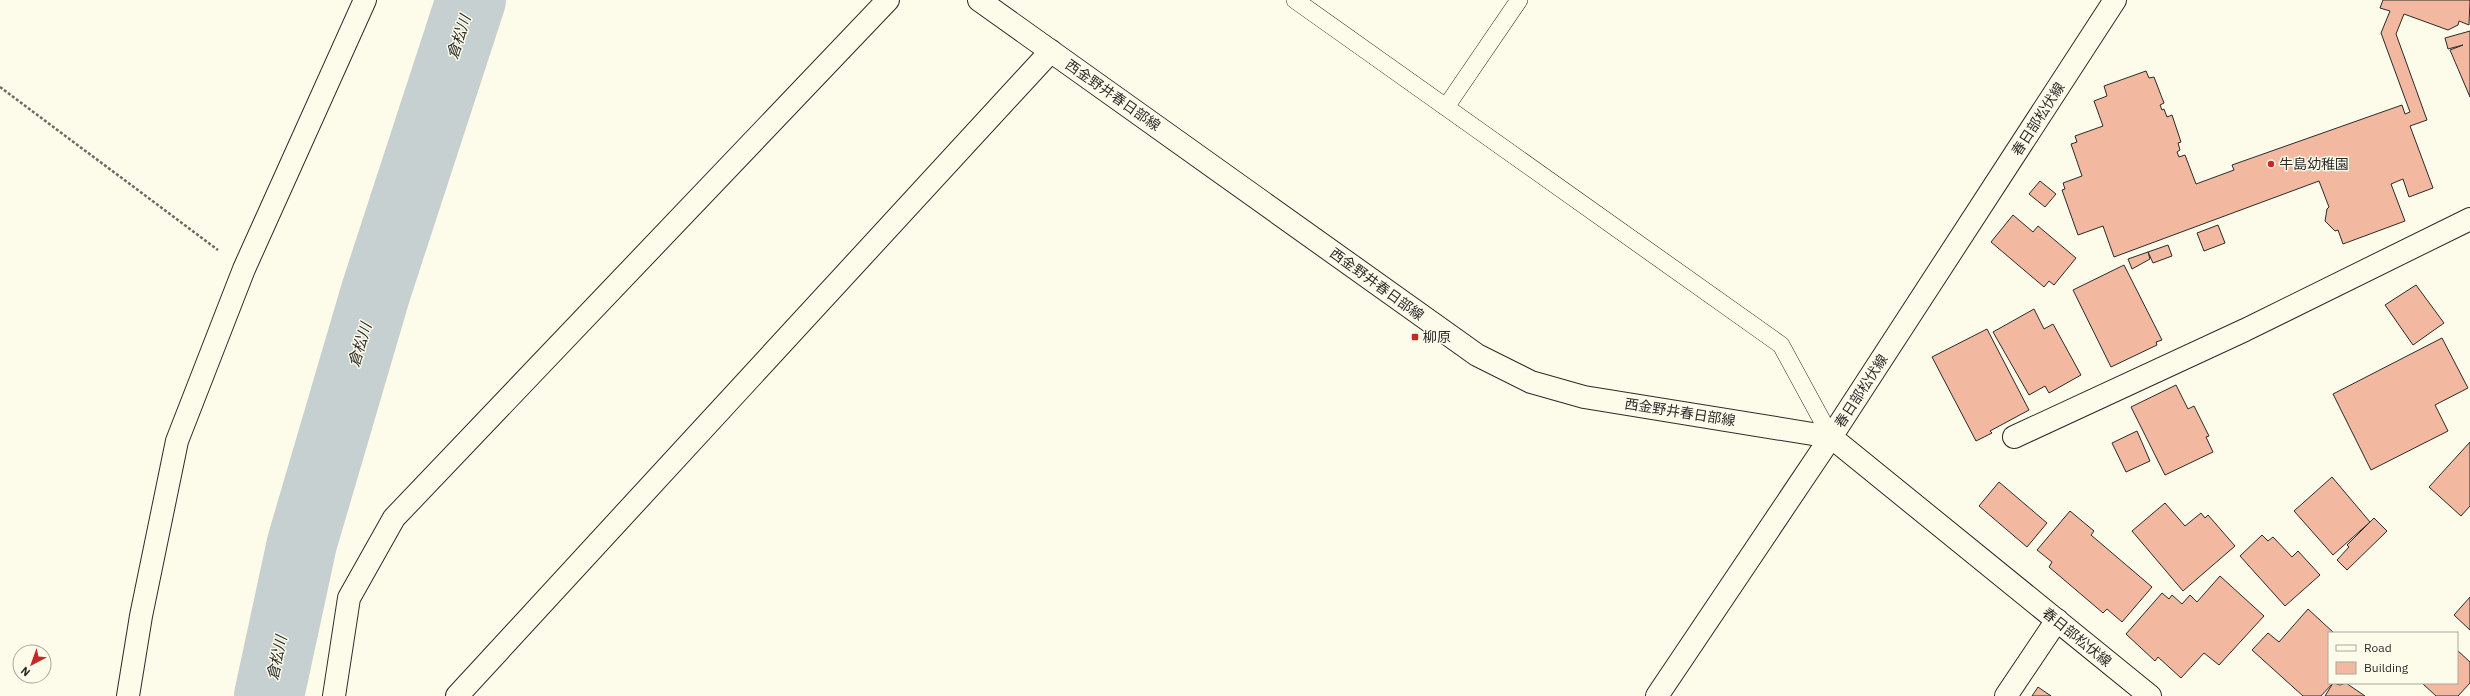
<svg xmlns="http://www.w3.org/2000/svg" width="2470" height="696" font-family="'IBM Plex Sans','Noto Sans JP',sans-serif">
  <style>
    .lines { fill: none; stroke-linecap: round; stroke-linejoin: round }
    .river { stroke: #c7d0d0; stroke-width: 70 }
    .building { fill: #f2b8a0; stroke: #2b2b2b }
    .service-casing { stroke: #2b2b2b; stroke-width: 18 }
    .minor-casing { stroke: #2b2b2b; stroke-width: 24 }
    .secondary-casing { stroke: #2b2b2b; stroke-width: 24 }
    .primary-casing { stroke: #2b2b2b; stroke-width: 24 }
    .path { stroke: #6a6964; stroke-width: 2.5; stroke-dasharray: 3 2; stroke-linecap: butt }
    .service { stroke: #fdfbea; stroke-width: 17 }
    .minor { stroke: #fdfbea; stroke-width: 22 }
    .secondary { stroke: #fdfbea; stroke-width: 22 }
    .primary { stroke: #fdfbea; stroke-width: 22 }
    .poi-dot { fill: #c62828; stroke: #fdfbea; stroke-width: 1.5 }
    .labels { text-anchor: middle; stroke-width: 3; stroke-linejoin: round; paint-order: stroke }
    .street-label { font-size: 14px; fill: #2b2b2b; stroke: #fdfbea }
    .poi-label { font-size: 14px; fill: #2b2b2b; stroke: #fdfbea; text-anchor: start }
    .water-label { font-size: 15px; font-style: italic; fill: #2b2b2b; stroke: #fdfbea }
  </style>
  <rect width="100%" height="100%" fill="#fdfbea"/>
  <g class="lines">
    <path class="river" d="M 269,696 L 302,543 L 376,291 L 471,0"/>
  </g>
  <g class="building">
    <path d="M 2383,0 L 2470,0 L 2469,25 L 2459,21 L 2458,25 L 2448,30 L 2404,14 L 2396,34 L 2427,120 L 2410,126 L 2433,188 L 2409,197 L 2403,179 L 2391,184 L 2405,221 L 2343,244 L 2338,230 L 2335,231 L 2325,221 L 2327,209 L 2329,207 L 2319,181 L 2114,257 L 2103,226 L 2078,235 L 2062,190 L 2065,189 L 2063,183 L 2082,176 L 2071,144 L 2077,142 L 2075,136 L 2103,126 L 2094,101 L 2107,96 L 2104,86 L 2146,71 L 2149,78 L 2154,77 L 2164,103 L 2160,105 L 2162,110 L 2164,109 L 2167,117 L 2172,115 L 2181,142 L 2178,143 L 2180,150 L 2177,152 L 2179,157 L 2185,155 L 2196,184 L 2234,170 L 2232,165 L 2402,105 L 2405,114 L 2410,112 L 2381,33 L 2390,11 L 2380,8 Z"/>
    <path d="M 2470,31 L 2470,97 L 2450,50 L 2463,45 L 2448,49 L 2445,38 Z"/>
    <path d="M 2040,181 L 2056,194 L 2045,207 L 2029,194 Z"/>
    <path d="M 2013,215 L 2033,232 L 2038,226 L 2076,258 L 2054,285 L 2049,281 L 2044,287 L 1991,242 Z"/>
    <path d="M 2218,225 L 2225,243 L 2204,251 L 2197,233 Z"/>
    <path d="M 2168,245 L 2172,256 L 2153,263 L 2148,252 Z"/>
    <path d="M 2148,252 L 2150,259 L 2132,269 L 2128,259 Z"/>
    <path d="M 2124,265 L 2162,340 L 2156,342 L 2157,345 L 2111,367 L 2073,290 Z"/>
    <path d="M 2416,285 L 2444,323 L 2413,345 L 2385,305 Z"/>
    <path d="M 2034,309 L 2044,329 L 2053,324 L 2081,375 L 2049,393 L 2045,386 L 2029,395 L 1993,332 Z"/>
    <path d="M 1987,329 L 2029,410 L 1990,431 L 1992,433 L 1976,441 L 1932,357 Z"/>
    <path d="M 2442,338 L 2468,388 L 2435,405 L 2448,431 L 2371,470 L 2333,394 Z"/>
    <path d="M 2176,385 L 2188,409 L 2194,406 L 2209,436 L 2206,437 L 2213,452 L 2165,475 L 2131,407 Z"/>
    <path d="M 2137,431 L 2150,461 L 2126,472 L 2112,443 Z"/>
    <path d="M 2470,442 L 2470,506 L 2461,516 L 2429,487 Z"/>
    <path d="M 2332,477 L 2370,522 L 2333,555 L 2294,511 Z"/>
    <path d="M 1999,482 L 2047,523 L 2027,547 L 1979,506 Z"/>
    <path d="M 2165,503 L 2185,526 L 2201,513 L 2205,518 L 2208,515 L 2235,546 L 2183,591 L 2132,531 Z"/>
    <path d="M 2070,511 L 2094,531 L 2091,535 L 2152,587 L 2122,622 L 2107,609 L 2103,613 L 2049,567 L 2052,562 L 2037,550 Z"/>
    <path d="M 2374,518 L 2387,531 L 2347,570 L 2337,560 L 2349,547 L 2347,545 Z"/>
    <path d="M 2262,535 L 2268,541 L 2273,537 L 2292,557 L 2298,551 L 2320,575 L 2285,606 L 2240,556 Z"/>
    <path d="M 2220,576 L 2264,616 L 2219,665 L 2204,653 L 2181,678 L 2158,657 L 2155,661 L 2126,634 L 2162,593 L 2169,599 L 2172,595 L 2182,604 L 2190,595 L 2197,602 Z"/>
    <path d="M 2470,597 L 2470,630 L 2454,615 Z"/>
    <path d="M 2308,609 L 2334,633 L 2329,633 L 2329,683 L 2333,683 L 2321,696 L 2303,696 L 2252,650 L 2268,633 L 2279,642 Z"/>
    <path d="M 2457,650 L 2470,662 L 2470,683 L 2458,696 L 2436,696 L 2422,683 L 2457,683 Z"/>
    <path d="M 2333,683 L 2340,685 L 2346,683 L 2365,696 L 2325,696 Z"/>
    <path d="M 2038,687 L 2051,696 L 2032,696 Z"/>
  </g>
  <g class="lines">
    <g class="service-casing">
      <g id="service">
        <path d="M 1295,0 L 1781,345 L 1831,437"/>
        <path d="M 1446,107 L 1519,0"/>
      </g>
    </g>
    <g class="minor-casing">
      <g id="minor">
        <path d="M 2014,437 L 2245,330 L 2470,219"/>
        <path d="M 128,696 L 141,616 L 177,441 L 244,269 L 365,0"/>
        <path d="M 334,696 L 349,598 L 394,518 L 888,0"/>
        <path d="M 457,696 L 1051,51"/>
        <path d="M 1657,696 L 1831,437"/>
        <path d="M 2006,696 L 2057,620"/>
      </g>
    </g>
    <g class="secondary-casing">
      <path id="secondary" d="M 979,0 L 1477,355 L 1531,382 L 1584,397 L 1831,437"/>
    </g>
    <g class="primary-casing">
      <path id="primary" d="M 2115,0 L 1831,437 L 2150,696"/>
    </g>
    <path class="path" d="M 0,87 L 218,250"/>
    <use href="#service" class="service"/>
    <use href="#minor" class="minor"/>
    <use href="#secondary" class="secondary"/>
    <use href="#primary" class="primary"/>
  </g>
  <g class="poi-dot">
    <circle cx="2271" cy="164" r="4"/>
    <rect x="1411" y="333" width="8" height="8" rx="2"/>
  </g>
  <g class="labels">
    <g class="street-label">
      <text transform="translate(1113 95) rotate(35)" y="5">西金野井春日部線</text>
      <text transform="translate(2038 119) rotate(-57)" y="5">春日部松伏線</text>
      <text transform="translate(1377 284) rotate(36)" y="5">西金野井春日部線</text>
      <text transform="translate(1861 391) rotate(-57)" y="5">春日部松伏線</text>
      <text transform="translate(1680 412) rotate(9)" y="5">西金野井春日部線</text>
      <text transform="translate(2077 637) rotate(39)" y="5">春日部松伏線</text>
    </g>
    <g class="poi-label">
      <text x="2279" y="169">牛島幼稚園</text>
      <text x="1423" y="342">柳原</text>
    </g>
    <g class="water-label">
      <text transform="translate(459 37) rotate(-72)" y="5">倉松川</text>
      <text transform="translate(360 345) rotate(-73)" y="5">倉松川</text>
      <text transform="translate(277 658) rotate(-78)" y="5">倉松川</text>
    </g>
  </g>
  <rect x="2328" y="632" width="130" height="52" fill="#fdfbea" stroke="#a9a89e"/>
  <rect x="2336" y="645" width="20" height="6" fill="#fdfbea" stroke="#a9a89e"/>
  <text x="2364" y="652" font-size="12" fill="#2b2b2b">Road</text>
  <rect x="2336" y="662" width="20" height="12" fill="#f2b8a0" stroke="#a9a89e"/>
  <text x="2364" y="672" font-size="12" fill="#2b2b2b">Building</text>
  <g transform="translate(32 664) rotate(221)"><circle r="19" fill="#fdfbea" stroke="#a9a89e"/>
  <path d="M0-3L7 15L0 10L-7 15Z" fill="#c62828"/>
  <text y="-6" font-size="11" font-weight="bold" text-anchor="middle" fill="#2b2b2b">N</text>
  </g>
</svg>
